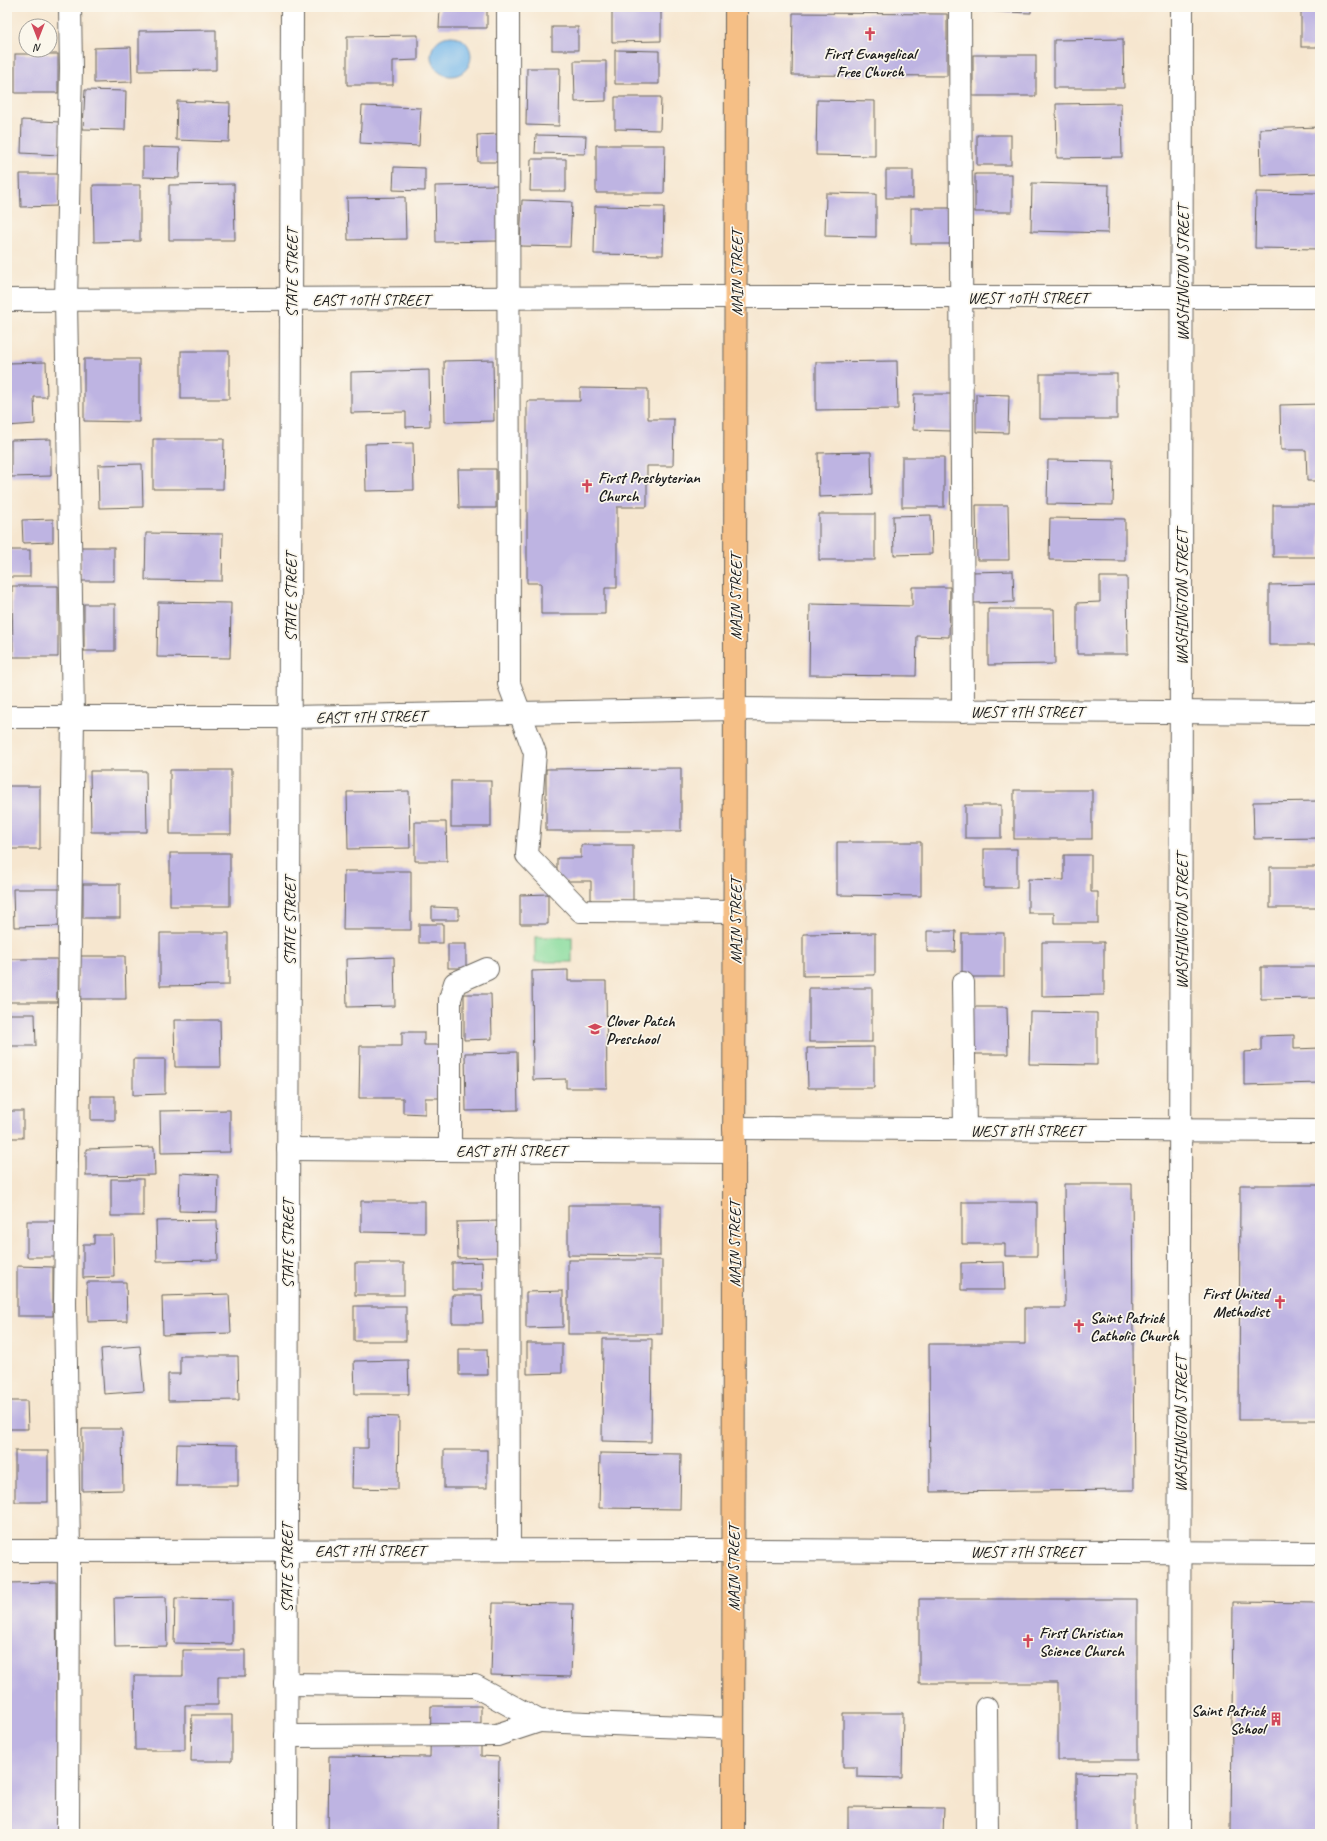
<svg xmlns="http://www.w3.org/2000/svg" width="1327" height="1841" font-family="Caveat,sans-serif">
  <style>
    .green { fill: #88db9d; stroke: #527c5c }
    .water { fill: #74b7ea; stroke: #486a83 }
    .building { fill: #beb4e2 }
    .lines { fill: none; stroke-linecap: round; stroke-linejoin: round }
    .minor-casing { stroke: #68635b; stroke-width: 24 }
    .major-casing { stroke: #68635b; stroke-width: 24 }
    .minor { stroke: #fff; stroke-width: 22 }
    .major { stroke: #f5bf86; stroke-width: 22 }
    .labels { text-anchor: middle; stroke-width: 3.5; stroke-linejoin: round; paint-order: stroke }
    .poi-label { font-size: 16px; font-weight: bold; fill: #1c1c1c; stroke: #fbf7ec; text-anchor: start }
    .street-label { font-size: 16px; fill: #1c1c1c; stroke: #fbf7ec }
  </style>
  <rect width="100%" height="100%" fill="#fbf7ec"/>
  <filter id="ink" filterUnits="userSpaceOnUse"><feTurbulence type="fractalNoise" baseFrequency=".025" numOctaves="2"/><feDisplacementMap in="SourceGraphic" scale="8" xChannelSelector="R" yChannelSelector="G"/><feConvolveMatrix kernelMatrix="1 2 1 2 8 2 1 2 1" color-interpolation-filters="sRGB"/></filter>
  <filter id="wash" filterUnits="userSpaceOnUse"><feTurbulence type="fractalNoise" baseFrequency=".012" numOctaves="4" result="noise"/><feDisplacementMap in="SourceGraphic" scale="16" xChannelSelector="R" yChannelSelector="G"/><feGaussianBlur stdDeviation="0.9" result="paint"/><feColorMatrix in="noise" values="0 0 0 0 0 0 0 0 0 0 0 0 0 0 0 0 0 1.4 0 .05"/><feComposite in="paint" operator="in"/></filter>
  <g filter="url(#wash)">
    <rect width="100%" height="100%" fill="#f6e6cf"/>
    <rect class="green" x="535" y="937" width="37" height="25"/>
    <circle class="water" cx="451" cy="56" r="20"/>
    <g id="blocks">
      <g class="building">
        <path d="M 472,7 L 487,7 L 487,28 L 439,28 L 440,8 L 472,8 Z"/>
        <path d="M 612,7 L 661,7 L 661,41 L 612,42 Z"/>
        <path d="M 979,7 L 1031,7 L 1031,13 L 979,11 Z"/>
        <rect x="1301" y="7" width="19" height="40"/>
        <path d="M 793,13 L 947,14 L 947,76 L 792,75 Z"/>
        <rect x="552" y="27" width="26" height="23"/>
        <path d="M 216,30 L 216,70 L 139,71 L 139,31 Z"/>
        <path d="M 418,35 L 418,60 L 393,61 L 393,85 L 347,85 L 347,36 Z"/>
        <path d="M 1123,39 L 1124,88 L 1054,88 L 1054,40 Z"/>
        <path d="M 131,47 L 132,82 L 94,83 L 94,48 Z"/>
        <path d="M 615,50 L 659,51 L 659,84 L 615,84 Z"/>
        <rect x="15" y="54" width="43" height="39"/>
        <rect x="973" y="55" width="63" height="41"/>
        <path d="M 574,61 L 606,61 L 606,101 L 575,102 Z"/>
        <path d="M 527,68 L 560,68 L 559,126 L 526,125 Z"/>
        <path d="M 85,90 L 126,91 L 125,130 L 83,129 Z"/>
        <path d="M 615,97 L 661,97 L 660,130 L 615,129 Z"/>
        <path d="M 817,100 L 875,101 L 875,156 L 816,155 Z"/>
        <path d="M 177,101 L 230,103 L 229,142 L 176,140 Z"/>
        <path d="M 1121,103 L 1122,157 L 1057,158 L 1056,104 Z"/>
        <path d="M 362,106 L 421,108 L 419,146 L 360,143 Z"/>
        <path d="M 22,120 L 60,122 L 59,155 L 21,153 Z"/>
        <path d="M 1320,127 L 1320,173 L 1261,175 L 1260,129 Z"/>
        <path d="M 498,134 L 499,162 L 478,162 L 477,135 Z"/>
        <path d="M 536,135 L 586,136 L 585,154 L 535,153 Z"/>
        <rect x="977" y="135" width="34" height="30"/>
        <path d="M 596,145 L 665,145 L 664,193 L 596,193 Z"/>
        <path d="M 143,147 L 180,148 L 179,178 L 143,177 Z"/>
        <path d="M 531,159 L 566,159 L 566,191 L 530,191 Z"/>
        <path d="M 394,167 L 425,168 L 425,191 L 393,190 Z"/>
        <rect x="886" y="170" width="27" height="28"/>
        <path d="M 20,174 L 58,174 L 58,206 L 21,207 Z"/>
        <rect x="975" y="174" width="37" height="38"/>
        <path d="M 1032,183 L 1109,185 L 1108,233 L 1031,231 Z"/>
        <path d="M 234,184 L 235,240 L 169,240 L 169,185 Z"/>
        <path d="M 93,185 L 140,185 L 140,241 L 94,242 Z"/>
        <path d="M 498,185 L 499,241 L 436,242 L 435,186 Z"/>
        <path d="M 1256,192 L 1320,193 L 1320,249 L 1255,248 Z"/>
        <path d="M 826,193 L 876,194 L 876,237 L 825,236 Z"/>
        <path d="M 405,197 L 406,239 L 348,240 L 347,198 Z"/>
        <path d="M 522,200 L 572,202 L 570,247 L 520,246 Z"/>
        <path d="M 595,206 L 664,207 L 663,255 L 594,254 Z"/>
        <rect x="911" y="208" width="41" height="36"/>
        <rect x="181" y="351" width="48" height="48"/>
        <path d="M 84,359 L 139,359 L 139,422 L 84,421 Z"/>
        <path d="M 493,360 L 494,421 L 445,422 L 444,361 Z"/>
        <path d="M 897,361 L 898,409 L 816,410 L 816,362 Z"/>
        <path d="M 46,362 L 47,397 L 34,397 L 35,424 L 7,426 L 7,363 Z"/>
        <path d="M 429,370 L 430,426 L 406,427 L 406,412 L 351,413 L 351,372 Z"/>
        <rect x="1040" y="374" width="77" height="45"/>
        <path d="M 580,388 L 648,389 L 648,419 L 674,419 L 673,466 L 647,466 L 647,507 L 617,507 L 617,588 L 605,588 L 605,614 L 541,614 L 541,583 L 527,583 L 527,401 L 580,401 Z"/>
        <path d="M 914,394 L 953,394 L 952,431 L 913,430 Z"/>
        <path d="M 976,394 L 1009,395 L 1008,433 L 976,432 Z"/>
        <path d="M 1320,404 L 1320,481 L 1307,481 L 1306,450 L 1281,450 L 1280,405 Z"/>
        <path d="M 51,439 L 51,476 L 11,477 L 11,440 Z"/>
        <path d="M 153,439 L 224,439 L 223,489 L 153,489 Z"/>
        <path d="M 413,443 L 414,490 L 366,491 L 365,444 Z"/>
        <path d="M 871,452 L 872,495 L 819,497 L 818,453 Z"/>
        <rect x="902" y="457" width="42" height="50"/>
        <path d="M 1048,460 L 1114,461 L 1113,505 L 1047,504 Z"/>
        <path d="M 142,464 L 143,507 L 99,508 L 98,465 Z"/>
        <path d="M 458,469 L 496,469 L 496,508 L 459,508 Z"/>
        <path d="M 976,505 L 1008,505 L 1009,560 L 977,560 Z"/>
        <rect x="1273" y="505" width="47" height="52"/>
        <rect x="819" y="514" width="56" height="46"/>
        <path d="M 931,515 L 932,554 L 894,555 L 893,516 Z"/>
        <path d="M 1050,518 L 1125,519 L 1125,561 L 1049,560 Z"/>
        <path d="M 53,519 L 53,542 L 23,543 L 22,520 Z"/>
        <path d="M 146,533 L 223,534 L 222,581 L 145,580 Z"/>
        <rect x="81" y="547" width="33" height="34"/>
        <rect x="7" y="550" width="23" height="27"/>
        <path d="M 1013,571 L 1014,602 L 972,603 L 971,572 Z"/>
        <path d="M 1100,577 L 1127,577 L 1128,654 L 1077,654 L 1077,603 L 1100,602 Z"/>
        <path d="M 1320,584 L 1320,645 L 1269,645 L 1269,585 Z"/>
        <path d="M 12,586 L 58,586 L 58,657 L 13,657 Z"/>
        <path d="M 912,587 L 950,587 L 949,637 L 917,636 L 916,676 L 809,675 L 810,604 L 912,606 Z"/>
        <path d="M 158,602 L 231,603 L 230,658 L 157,657 Z"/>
        <rect x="84" y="604" width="31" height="47"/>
        <path d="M 988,609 L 1054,609 L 1055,664 L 988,665 Z"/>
        <path d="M 681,768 L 681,831 L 546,831 L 546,769 Z"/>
        <rect x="170" y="770" width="61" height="64"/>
        <path d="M 90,771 L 146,771 L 147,832 L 91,832 Z"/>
        <rect x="451" y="781" width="40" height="46"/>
        <rect x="7" y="786" width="33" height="63"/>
        <rect x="1014" y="790" width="78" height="49"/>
        <path d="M 409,791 L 410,848 L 348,849 L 347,792 Z"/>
        <path d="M 1320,801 L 1320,838 L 1254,839 L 1253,802 Z"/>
        <rect x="965" y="805" width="36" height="33"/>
        <path d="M 415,822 L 446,822 L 447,861 L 415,861 Z"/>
        <path d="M 837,842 L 921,842 L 921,896 L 837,895 Z"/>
        <path d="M 581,845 L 633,845 L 633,903 L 591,903 L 591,881 L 557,881 L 557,858 L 581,858 Z"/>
        <rect x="984" y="849" width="33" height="39"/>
        <rect x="170" y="853" width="60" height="53"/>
        <path d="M 1064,855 L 1091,855 L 1091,892 L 1098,892 L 1098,923 L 1054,923 L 1054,913 L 1028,913 L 1028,879 L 1064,880 Z"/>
        <rect x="1270" y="867" width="50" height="41"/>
        <path d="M 344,871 L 411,871 L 411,930 L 343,930 Z"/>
        <rect x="83" y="884" width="37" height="34"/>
        <path d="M 13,889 L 60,889 L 61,926 L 14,927 Z"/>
        <path d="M 548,894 L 548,924 L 520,924 L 520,895 Z"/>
        <path d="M 432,907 L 459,908 L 459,920 L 432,920 Z"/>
        <rect x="419" y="924" width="24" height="19"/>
        <path d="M 927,931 L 956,931 L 955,952 L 927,952 Z"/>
        <path d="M 160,933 L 229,933 L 229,985 L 160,986 Z"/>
        <path d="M 875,933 L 875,975 L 803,976 L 803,934 Z"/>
        <rect x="962" y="933" width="42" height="44"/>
        <path d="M 1042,942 L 1104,942 L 1104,995 L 1042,996 Z"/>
        <rect x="448" y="944" width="18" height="24"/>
        <path d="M 79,956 L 125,956 L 126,999 L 79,999 Z"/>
        <path d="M 394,957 L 395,1006 L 347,1007 L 346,959 Z"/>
        <rect x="7" y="959" width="50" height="43"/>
        <path d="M 1261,967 L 1320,967 L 1320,998 L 1261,999 Z"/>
        <path d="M 568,970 L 568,981 L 606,981 L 607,1088 L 566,1088 L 566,1079 L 533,1080 L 532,971 Z"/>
        <rect x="809" y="988" width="63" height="54"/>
        <path d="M 464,994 L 491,994 L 492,1039 L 464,1040 Z"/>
        <path d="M 970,1007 L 1007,1007 L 1008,1054 L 970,1054 Z"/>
        <path d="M 1030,1012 L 1097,1013 L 1097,1065 L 1029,1064 Z"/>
        <path d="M 7,1014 L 35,1014 L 36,1046 L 7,1046 Z"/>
        <path d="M 174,1020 L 220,1020 L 221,1067 L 175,1067 Z"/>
        <path d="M 402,1032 L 424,1032 L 424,1045 L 440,1045 L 439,1098 L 425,1098 L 425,1114 L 403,1113 L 403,1098 L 359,1098 L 360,1046 L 402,1046 Z"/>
        <path d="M 1294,1035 L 1294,1049 L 1320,1048 L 1320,1083 L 1244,1085 L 1244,1052 L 1261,1051 L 1261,1036 Z"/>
        <path d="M 874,1047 L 874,1088 L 808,1088 L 807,1048 Z"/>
        <path d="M 517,1052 L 518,1110 L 466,1111 L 465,1053 Z"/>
        <path d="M 133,1059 L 165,1059 L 165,1094 L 133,1095 Z"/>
        <rect x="91" y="1096" width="24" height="24"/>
        <path d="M 230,1110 L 230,1152 L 161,1153 L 160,1111 Z"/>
        <rect x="7" y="1111" width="16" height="27"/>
        <path d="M 154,1147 L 155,1175 L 86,1176 L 86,1149 Z"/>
        <path d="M 180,1173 L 218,1175 L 217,1212 L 179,1211 Z"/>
        <rect x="111" y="1179" width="32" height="37"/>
        <path d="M 1064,1184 L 1132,1184 L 1134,1490 L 930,1492 L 929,1344 L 1025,1344 L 1025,1308 L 1065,1308 Z"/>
        <path d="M 1240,1185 L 1320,1185 L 1320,1420 L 1239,1420 Z"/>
        <path d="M 361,1201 L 425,1201 L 425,1233 L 361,1232 Z"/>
        <path d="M 962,1202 L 1037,1202 L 1037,1256 L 1005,1256 L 1005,1244 L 962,1244 Z"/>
        <path d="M 568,1205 L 660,1205 L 660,1256 L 568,1255 Z"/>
        <path d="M 217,1220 L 218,1260 L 157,1261 L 156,1221 Z"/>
        <rect x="27" y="1221" width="31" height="36"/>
        <path d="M 498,1221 L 498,1257 L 458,1258 L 457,1222 Z"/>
        <path d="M 94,1235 L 113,1235 L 114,1277 L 83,1278 L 83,1244 L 94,1244 Z"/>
        <rect x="568" y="1260" width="94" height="74"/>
        <path d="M 482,1262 L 483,1290 L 452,1290 L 452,1263 Z"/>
        <path d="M 1004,1262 L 1005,1290 L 961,1290 L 961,1263 Z"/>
        <rect x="355" y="1263" width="49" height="32"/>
        <path d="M 17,1266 L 53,1267 L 53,1316 L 17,1316 Z"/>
        <path d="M 87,1282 L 126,1282 L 127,1321 L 88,1322 Z"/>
        <path d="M 563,1291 L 563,1327 L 526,1328 L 526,1292 Z"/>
        <path d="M 229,1294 L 231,1333 L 163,1335 L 162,1296 Z"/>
        <path d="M 452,1295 L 482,1295 L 483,1323 L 452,1323 Z"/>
        <rect x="354" y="1306" width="52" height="35"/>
        <path d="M 603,1339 L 652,1339 L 651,1442 L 602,1441 Z"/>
        <path d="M 527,1343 L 562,1343 L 562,1373 L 527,1374 Z"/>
        <path d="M 140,1346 L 144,1391 L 104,1394 L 101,1349 Z"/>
        <path d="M 459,1349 L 487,1349 L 488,1375 L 459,1375 Z"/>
        <path d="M 180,1356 L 238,1356 L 239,1400 L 168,1401 L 168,1374 L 180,1374 Z"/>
        <path d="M 408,1360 L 409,1394 L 355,1394 L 354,1361 Z"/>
        <path d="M 7,1401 L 27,1401 L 28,1429 L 7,1429 Z"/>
        <path d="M 368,1416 L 399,1417 L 398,1489 L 352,1488 L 353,1448 L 368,1448 Z"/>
        <path d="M 82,1429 L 122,1429 L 123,1490 L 82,1491 Z"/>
        <path d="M 177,1444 L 238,1445 L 238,1486 L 176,1486 Z"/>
        <rect x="444" y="1450" width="43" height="38"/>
        <rect x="15" y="1451" width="33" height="51"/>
        <path d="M 600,1453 L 681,1454 L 680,1509 L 599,1508 Z"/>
        <path d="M 56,1582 L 58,1834 L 7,1834 L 7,1583 Z"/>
        <path d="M 166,1597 L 167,1646 L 115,1647 L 114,1598 Z"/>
        <path d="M 175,1598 L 232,1599 L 232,1644 L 174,1643 Z"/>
        <path d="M 919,1599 L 1137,1599 L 1137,1760 L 1058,1760 L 1058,1683 L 919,1683 Z"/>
        <path d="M 1233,1602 L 1320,1603 L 1320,1834 L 1231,1834 Z"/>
        <path d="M 493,1603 L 573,1604 L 571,1677 L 491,1675 Z"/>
        <path d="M 183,1650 L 245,1650 L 245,1676 L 218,1676 L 218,1705 L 185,1705 L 185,1750 L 135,1750 L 134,1676 L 183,1676 Z"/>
        <path d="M 431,1706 L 481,1706 L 481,1756 L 499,1757 L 498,1834 L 328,1834 L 329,1756 L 430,1757 Z"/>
        <path d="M 843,1713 L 903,1713 L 902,1778 L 857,1777 L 857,1767 L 843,1767 Z"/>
        <path d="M 192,1715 L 232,1715 L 232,1761 L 191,1761 Z"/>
        <path d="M 1076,1773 L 1135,1774 L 1135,1834 L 1076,1834 Z"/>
        <path d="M 848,1807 L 944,1808 L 943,1834 L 848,1834 Z"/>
      </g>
    </g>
  </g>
  <g filter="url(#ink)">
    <use href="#blocks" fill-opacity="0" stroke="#68635b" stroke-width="1"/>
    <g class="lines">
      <g class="minor-casing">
        <g id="minor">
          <path d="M 508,7 L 509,684 L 535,753 L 527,855 L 581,911 L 735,912"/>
          <path d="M 960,7 L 963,711"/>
          <path d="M 7,300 L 689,297 L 1320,297"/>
          <path d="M 7,717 L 289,717 L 735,709 L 1320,713"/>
          <path d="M 963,983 L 965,1129"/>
          <path d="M 734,1128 L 1320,1131"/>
          <path d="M 288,1149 L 734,1152"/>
          <path d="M 450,1150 L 450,999 L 455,983 L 487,969"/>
          <path d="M 508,1150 L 509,1550"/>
          <path d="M 7,1551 L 733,1550 L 1320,1553"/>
          <path d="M 286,1684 L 475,1686 L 539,1721 L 733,1729"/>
          <path d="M 986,1708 L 987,1834"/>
          <path d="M 286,1736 L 497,1735 L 539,1721"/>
          <path d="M 68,1834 L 69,1551 L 65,1303 L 73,717 L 66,300 L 71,68 L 70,7"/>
          <path d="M 286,1834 L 292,7"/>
          <path d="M 1179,1834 L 1182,7"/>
        </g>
      </g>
      <g class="major-casing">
        <path id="major" d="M 733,1834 L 736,7"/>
      </g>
      <use href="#minor" class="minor"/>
      <use href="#major" class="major"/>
    </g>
  </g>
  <defs>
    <g id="church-bare" transform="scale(1.08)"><path d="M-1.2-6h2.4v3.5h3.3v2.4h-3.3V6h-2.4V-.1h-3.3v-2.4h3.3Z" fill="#d1495b" stroke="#fbf7ec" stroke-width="2.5" paint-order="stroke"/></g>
    <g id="school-bare" transform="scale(1.08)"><path d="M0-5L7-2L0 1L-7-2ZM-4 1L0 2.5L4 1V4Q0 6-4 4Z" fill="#d1495b" stroke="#fbf7ec" stroke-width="2.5" paint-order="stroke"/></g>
    <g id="building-bare" transform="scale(1.08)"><path d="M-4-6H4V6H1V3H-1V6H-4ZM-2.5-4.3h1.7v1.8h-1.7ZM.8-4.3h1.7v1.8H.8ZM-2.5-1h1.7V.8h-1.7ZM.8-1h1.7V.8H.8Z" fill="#d1495b" stroke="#fbf7ec" stroke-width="2.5" paint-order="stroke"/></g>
  </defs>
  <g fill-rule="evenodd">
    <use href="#church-bare" x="870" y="34"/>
    <use href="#church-bare" x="587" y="486"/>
    <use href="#school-bare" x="595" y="1029"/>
    <use href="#church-bare" x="1280" y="1302"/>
    <use href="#church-bare" x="1079" y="1326"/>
    <use href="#church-bare" x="1028" y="1641"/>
    <use href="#building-bare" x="1276" y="1719"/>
  </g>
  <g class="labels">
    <g class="poi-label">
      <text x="870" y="59" text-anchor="middle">First Evangelical<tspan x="870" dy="18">Free Church</tspan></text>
      <text x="598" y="483">First Presbyterian<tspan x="598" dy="18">Church</tspan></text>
      <text x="606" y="1026">Clover Patch<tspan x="606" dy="18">Preschool</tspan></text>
      <text x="1269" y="1299" text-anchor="end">First United<tspan x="1269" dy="18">Methodist</tspan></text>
      <text x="1090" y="1323">Saint Patrick<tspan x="1090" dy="18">Catholic Church</tspan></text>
      <text x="1039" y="1638">First Christian<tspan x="1039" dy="18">Science Church</tspan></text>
      <text x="1265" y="1716" text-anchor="end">Saint Patrick<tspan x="1265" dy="18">School</tspan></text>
    </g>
    <g class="street-label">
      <text transform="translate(291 273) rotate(-90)" y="6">STATE STREET</text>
      <text transform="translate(736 273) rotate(-90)" y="6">MAIN STREET</text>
      <text transform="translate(1182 273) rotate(-90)" y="6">WASHINGTON STREET</text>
      <text x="1028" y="303">WEST 10TH STREET</text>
      <text x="371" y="305">EAST 10TH STREET</text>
      <text transform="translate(290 597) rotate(-90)" y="6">STATE STREET</text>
      <text transform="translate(735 597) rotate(-90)" y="6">MAIN STREET</text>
      <text transform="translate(1181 597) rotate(-90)" y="6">WASHINGTON STREET</text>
      <text x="1027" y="717">WEST 9TH STREET</text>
      <text transform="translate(371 716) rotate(-1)" y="6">EAST 9TH STREET</text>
      <text transform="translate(289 921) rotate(-90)" y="6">STATE STREET</text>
      <text transform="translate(735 921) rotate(-90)" y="6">MAIN STREET</text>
      <text transform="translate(1181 921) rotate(-90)" y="6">WASHINGTON STREET</text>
      <text x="1027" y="1136">WEST 8TH STREET</text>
      <text x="511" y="1156">EAST 8TH STREET</text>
      <text transform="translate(287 1244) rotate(-90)" y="6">STATE STREET</text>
      <text transform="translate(734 1244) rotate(-90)" y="6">MAIN STREET</text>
      <text transform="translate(1180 1424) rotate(-90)" y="6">WASHINGTON STREET</text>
      <text x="370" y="1556">EAST 7TH STREET</text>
      <text x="1027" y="1557">WEST 7TH STREET</text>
      <text transform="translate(286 1568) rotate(-90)" y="6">STATE STREET</text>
      <text transform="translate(733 1568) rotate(-90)" y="6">MAIN STREET</text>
    </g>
  </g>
  <rect width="1327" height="1841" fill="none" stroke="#fbf7ec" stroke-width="24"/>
  <g transform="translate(38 38) rotate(180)"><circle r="19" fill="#fbf7ec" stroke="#a29f99"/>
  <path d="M0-3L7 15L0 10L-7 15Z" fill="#d1495b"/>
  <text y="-6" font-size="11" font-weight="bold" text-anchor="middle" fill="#1c1c1c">N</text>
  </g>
</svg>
